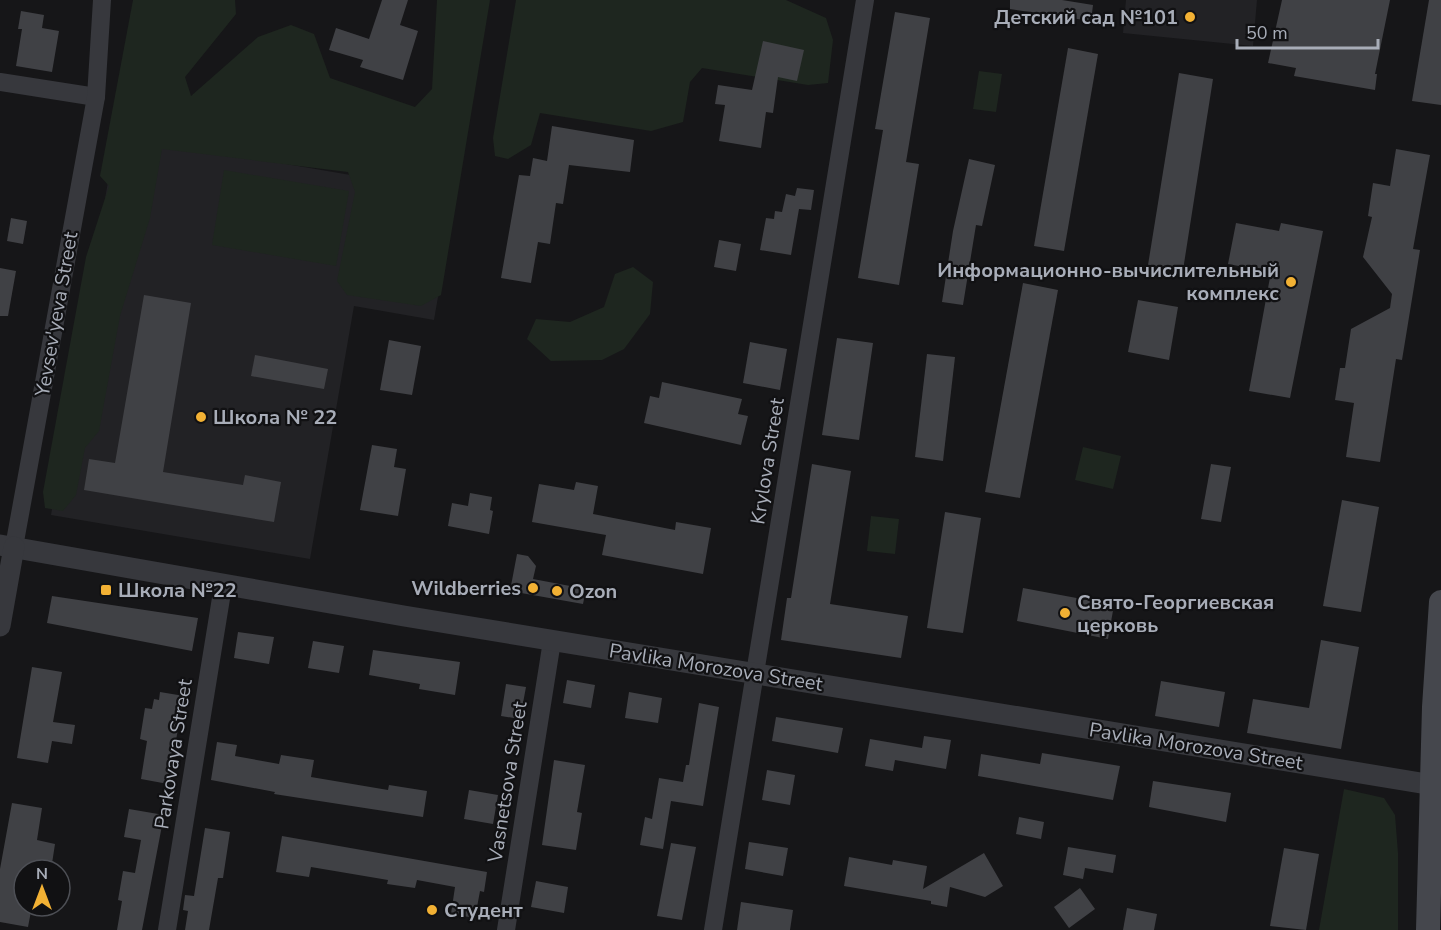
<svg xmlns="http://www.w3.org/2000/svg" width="1441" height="930" font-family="'Nunito Sans',sans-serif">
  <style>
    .built { fill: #222225 }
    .green { fill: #1e261f }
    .building { fill: #404145 }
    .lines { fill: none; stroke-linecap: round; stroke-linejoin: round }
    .minor { stroke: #37383d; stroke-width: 18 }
    .tertiary { stroke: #37383d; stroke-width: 21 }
    .secondary { stroke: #45474d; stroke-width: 24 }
    .poi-dot { fill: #f2b134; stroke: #111113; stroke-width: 2 }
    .labels { text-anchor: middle; stroke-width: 4.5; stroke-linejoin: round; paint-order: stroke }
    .poi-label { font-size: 20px; font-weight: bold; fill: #a8adb8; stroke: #111113; text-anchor: start }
    .street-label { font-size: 20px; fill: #a8adb8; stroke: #111113 }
  </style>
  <rect width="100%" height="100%" fill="#161618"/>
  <g class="built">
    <path d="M 1126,0 L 1257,0 L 1253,46 L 1123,33 Z"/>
    <path d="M 116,135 L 456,193 L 434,320 L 354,306 L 310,559 L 51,515 Z"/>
  </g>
  <g class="green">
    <path d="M 133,0 L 235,0 L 236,14 L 185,77 L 191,96 L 258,37 L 291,25 L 314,34 L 330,78 L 415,107 L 432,89 L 437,0 L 490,0 L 441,295 L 421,306 L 347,295 L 337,281 L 355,192 L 348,172 L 162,149 L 150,218 L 120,316 L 99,431 L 85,448 L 76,495 L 63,511 L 45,508 L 43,492 L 86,257 L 109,186 L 100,176 Z"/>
    <path d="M 516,0 L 786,0 L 826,18 L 833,40 L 828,83 L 808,85 L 702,68 L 690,82 L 683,122 L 651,131 L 540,113 L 531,145 L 508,159 L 495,156 L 493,138 Z"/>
    <path d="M 979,71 L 1002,74 L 996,112 L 973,109 Z"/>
    <path d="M 224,170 L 349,191 L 336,266 L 212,245 Z"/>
    <path d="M 633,267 L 653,282 L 650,314 L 624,349 L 602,360 L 551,361 L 527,339 L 536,319 L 570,322 L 604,307 L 615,274 Z"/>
    <path d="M 1083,447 L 1121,456 L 1113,489 L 1075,480 Z"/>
    <path d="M 871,516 L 899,519 L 895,554 L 867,551 Z"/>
    <path d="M 1344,789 L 1384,798 L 1395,815 L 1398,853 L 1398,930 L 1319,930 Z"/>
  </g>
  <g class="building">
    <path d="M 382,0 L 408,0 L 400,25 L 418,31 L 403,80 L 360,67 L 363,60 L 329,50 L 336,28 L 369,39 Z"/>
    <path d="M 1010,0 L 1062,0 L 1093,5 L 1091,21 L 1010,9 Z"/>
    <path d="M 1282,0 L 1390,0 L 1375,74 L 1377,74 L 1375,90 L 1294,76 L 1296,68 L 1268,63 Z"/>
    <path d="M 1429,0 L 1441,0 L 1441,105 L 1412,101 Z"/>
    <path d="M 21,11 L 44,15 L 42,28 L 59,31 L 52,72 L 16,66 L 22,29 L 18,29 Z"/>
    <path d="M 895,12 L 930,18 L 906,162 L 919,164 L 899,285 L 858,278 L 883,130 L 875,129 Z"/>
    <path d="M 763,41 L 804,50 L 797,81 L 778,77 L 773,113 L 766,112 L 761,148 L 719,141 L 725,105 L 715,104 L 718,85 L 752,90 Z"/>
    <path d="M 1068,48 L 1098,54 L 1064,251 L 1034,246 Z"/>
    <path d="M 1179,73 L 1213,79 L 1183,270 L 1148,265 Z"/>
    <path d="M 552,126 L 634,140 L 630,172 L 569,165 L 563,204 L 556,203 L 550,244 L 538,242 L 531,283 L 501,278 L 519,175 L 530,176 L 533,158 L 547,161 Z"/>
    <path d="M 1396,149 L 1430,155 L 1413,249 L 1420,250 L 1402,360 L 1396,359 L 1380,462 L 1346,457 L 1354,403 L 1335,400 L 1340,368 L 1345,368 L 1351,329 L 1390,308 L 1392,294 L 1363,257 L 1372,217 L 1368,216 L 1373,183 L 1390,186 Z"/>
    <path d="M 969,159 L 995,165 L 982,226 L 976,225 L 963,305 L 942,302 L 953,231 Z"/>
    <path d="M 797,188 L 814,190 L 811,210 L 799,209 L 791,255 L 760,250 L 766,218 L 774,219 L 775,211 L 782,212 L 786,194 L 795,196 Z"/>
    <path d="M 11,218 L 27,221 L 23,244 L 7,241 Z"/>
    <path d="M 1236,223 L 1279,231 L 1281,223 L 1323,231 L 1290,398 L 1249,391 L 1271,272 L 1228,264 Z"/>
    <path d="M 719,240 L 741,244 L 736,271 L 714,267 Z"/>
    <path d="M 0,268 L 16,271 L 8,316 L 0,316 Z"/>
    <path d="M 1023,283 L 1058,290 L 1020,498 L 985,492 Z"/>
    <path d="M 144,295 L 191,303 L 163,472 L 243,485 L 245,475 L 281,482 L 274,522 L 84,490 L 89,459 L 115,463 Z"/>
    <path d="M 1138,300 L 1178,307 L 1169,360 L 1128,352 Z"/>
    <path d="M 837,338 L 873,343 L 859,440 L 822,435 Z"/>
    <path d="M 389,340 L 421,346 L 412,395 L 380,390 Z"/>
    <path d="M 750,342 L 787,349 L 780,390 L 743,383 Z"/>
    <path d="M 927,354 L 955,357 L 943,461 L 915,457 Z"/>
    <path d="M 255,355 L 328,369 L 324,389 L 251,376 Z"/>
    <path d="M 662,382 L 742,399 L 738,414 L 748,416 L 741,445 L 644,423 L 650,396 L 659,398 Z"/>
    <path d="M 372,445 L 397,449 L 394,467 L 406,469 L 398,516 L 360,510 Z"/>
    <path d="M 812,464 L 851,471 L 830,604 L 908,616 L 901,658 L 781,640 L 787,598 L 791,598 Z"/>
    <path d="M 1211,464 L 1231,467 L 1221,522 L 1201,519 Z"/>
    <path d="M 576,482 L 598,486 L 593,514 L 675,530 L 676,522 L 711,528 L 703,574 L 602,555 L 606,535 L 532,522 L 539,484 L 574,490 Z"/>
    <path d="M 470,493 L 492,497 L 490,510 L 493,511 L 489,534 L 448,526 L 452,503 L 468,506 Z"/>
    <path d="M 1342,500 L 1379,507 L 1361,612 L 1323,606 Z"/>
    <path d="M 945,512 L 981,518 L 963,633 L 927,628 Z"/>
    <path d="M 517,554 L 528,556 L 536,566 L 533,579 L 586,589 L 583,604 L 510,591 Z"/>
    <path d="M 1023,588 L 1114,605 L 1108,639 L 1017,621 Z"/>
    <path d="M 52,596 L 198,618 L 192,651 L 47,623 Z"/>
    <path d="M 238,632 L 274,637 L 269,664 L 234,658 Z"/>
    <path d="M 1321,640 L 1359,647 L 1341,749 L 1247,733 L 1253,699 L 1309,708 Z"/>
    <path d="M 313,641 L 344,646 L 339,673 L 308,668 Z"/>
    <path d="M 373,650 L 460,662 L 455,695 L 419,689 L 420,684 L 369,675 Z"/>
    <path d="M 32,667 L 62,672 L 53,722 L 75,725 L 72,744 L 52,741 L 48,763 L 17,758 Z"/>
    <path d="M 567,680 L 595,685 L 591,708 L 563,703 Z"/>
    <path d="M 1161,681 L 1225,692 L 1219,727 L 1155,716 Z"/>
    <path d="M 506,684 L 526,687 L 520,719 L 501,716 Z"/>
    <path d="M 160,692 L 184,696 L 168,784 L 141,779 L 147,741 L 140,739 L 145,708 L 152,709 L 154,699 L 159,700 Z"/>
    <path d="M 629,692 L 662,698 L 658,723 L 625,718 Z"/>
    <path d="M 699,703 L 719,707 L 703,806 L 671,801 L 663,849 L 640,845 L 645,817 L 652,819 L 659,778 L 683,782 L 686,765 L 689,765 Z"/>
    <path d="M 776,717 L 843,728 L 838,753 L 772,741 Z"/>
    <path d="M 924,736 L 951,740 L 946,769 L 895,760 L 893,771 L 865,766 L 870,739 L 922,748 Z"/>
    <path d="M 217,742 L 237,745 L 235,756 L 279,764 L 281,755 L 314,760 L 311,777 L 388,790 L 389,785 L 427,791 L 423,817 L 274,794 L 275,792 L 211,780 Z"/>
    <path d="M 1042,753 L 1120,766 L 1113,800 L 978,776 L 981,754 L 1040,764 Z"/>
    <path d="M 554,760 L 585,765 L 577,812 L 582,813 L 576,850 L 542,845 Z"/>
    <path d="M 767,770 L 795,775 L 790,805 L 762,800 Z"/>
    <path d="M 1153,781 L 1231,793 L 1226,822 L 1149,807 Z"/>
    <path d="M 469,790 L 498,795 L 493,824 L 464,819 Z"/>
    <path d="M 12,803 L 42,808 L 37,840 L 55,844 L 51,870 L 24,870 L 24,906 L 32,906 L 28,927 L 0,922 L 0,869 Z"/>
    <path d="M 129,809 L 164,815 L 142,930 L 117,930 L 122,901 L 118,900 L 123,871 L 135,873 L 141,840 L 124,837 Z"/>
    <path d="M 1019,817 L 1044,822 L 1041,839 L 1016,834 Z"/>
    <path d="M 205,828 L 230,832 L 223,878 L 218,878 L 209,930 L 185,930 L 188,911 L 183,910 L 185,895 L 194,896 Z"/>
    <path d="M 282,836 L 487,872 L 484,892 L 480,891 L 475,918 L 451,914 L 455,887 L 417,880 L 415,888 L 387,884 L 388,880 L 311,867 L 309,877 L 276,872 Z"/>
    <path d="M 749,842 L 788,848 L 783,876 L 745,869 Z"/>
    <path d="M 671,843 L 696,847 L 682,920 L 657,916 Z"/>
    <path d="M 1068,847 L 1116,855 L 1113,873 L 1085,868 L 1083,879 L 1063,875 Z"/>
    <path d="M 1284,848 L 1319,854 L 1306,930 L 1270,926 Z"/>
    <path d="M 984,853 L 1003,886 L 985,897 L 950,887 L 947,907 L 931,904 L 931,901 L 844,886 L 849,857 L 892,865 L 893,860 L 927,866 L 923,889 Z"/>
    <path d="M 536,881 L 568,887 L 564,913 L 531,907 Z"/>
    <path d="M 1080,888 L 1095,909 L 1069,928 L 1054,907 Z"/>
    <path d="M 741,902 L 793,910 L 790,930 L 737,930 Z"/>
    <path d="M 1127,908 L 1157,914 L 1154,930 L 1123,930 Z"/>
  </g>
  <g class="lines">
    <g class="minor">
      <path d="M 0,82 L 96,97"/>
      <path d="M 14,547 L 96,97 L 102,0"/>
      <path d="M 167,930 L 223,586"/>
      <path d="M 506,930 L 552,641"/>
      <path d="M 713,930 L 865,0"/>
    </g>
    <g class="tertiary">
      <path d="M 0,545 L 404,616 L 1433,785"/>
      <path d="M 0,626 L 14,547"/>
    </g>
    <path class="secondary" d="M 1428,930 L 1434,707 L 1441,602"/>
  </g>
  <g class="poi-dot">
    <circle cx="1190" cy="17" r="6"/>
    <circle cx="1291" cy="282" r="6"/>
    <circle cx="201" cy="417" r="6"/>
    <circle cx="533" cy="588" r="6"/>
    <rect x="100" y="584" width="12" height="12" rx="3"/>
    <circle cx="557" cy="591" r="6"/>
    <circle cx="1065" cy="613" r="6"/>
    <circle cx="432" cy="910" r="6"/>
  </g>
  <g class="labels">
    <g class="poi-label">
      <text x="1178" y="24" text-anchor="end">Детский сад №101</text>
      <text x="1279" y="277" text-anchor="end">Информационно-вычислительный<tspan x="1279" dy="23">комплекс</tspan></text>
      <text x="213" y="424">Школа № 22</text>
      <text x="521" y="595" text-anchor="end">Wildberries</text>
      <text x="118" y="597">Школа №22</text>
      <text x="569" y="598">Ozon</text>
      <text x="1077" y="609">Свято-Георгиевская<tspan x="1077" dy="23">церковь</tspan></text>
      <text x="444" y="917">Студент</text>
    </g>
    <g class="street-label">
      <text transform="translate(56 314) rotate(-80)" y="7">Yevsev'yeva Street</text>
      <text transform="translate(767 461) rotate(-81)" y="7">Krylova Street</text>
      <text transform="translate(716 667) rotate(9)" y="7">Pavlika Morozova Street</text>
      <text transform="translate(1196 746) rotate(9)" y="7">Pavlika Morozova Street</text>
      <text transform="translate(173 754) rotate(-81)" y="7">Parkovaya Street</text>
      <text transform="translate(507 782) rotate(-81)" y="7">Vasnetsova Street</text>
    </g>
  </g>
  <g transform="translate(42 888)"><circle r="28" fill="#111113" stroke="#4d4f55" stroke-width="1.5"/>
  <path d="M0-4.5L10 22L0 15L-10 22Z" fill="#f2b134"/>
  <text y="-9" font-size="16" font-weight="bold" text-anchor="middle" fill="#a8adb8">N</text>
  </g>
  <path d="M1237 39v9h141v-9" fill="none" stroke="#a8adb8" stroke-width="3"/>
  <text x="1246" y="39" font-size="18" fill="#a8adb8" stroke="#111113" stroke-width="4.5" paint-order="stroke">50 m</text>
</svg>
